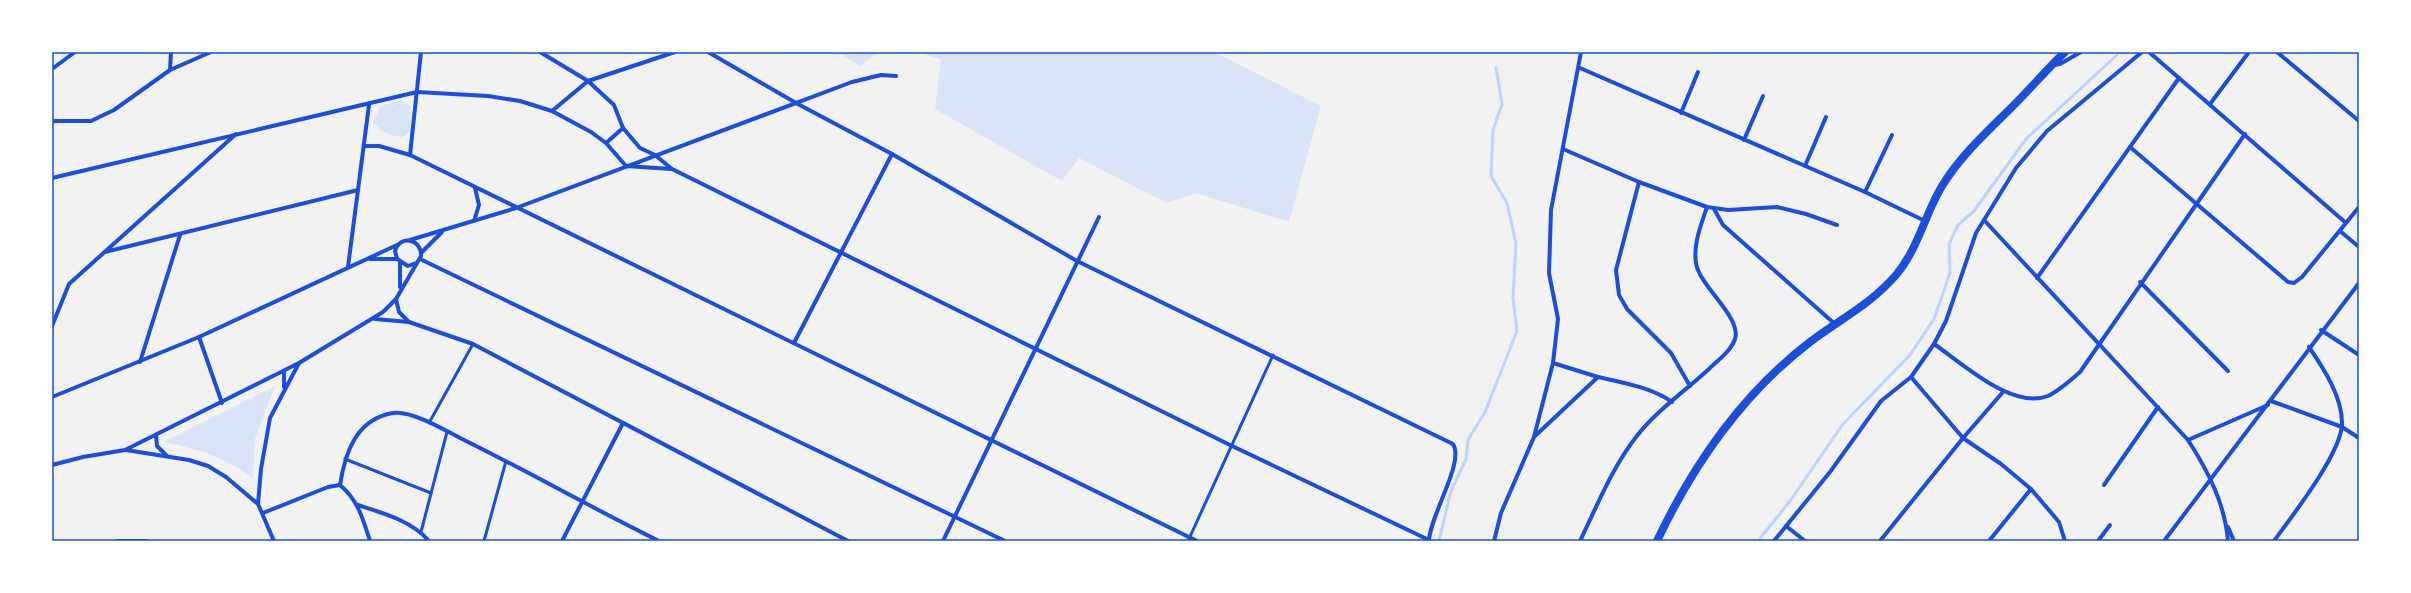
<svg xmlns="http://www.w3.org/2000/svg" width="2411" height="593" font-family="'Fira Sans',sans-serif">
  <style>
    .green { fill: #dbe4f7 }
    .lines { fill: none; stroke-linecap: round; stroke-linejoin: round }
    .stream { stroke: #bfd3fe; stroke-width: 3 }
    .service { stroke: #1d4ed8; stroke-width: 3 }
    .minor { stroke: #1d4ed8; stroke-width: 4 }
    .secondary { stroke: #1d4ed8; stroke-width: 8 }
    .neatline { fill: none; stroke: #1d4ed8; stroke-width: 1.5 }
  </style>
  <rect width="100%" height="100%" fill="#f2f2f2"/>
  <g class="green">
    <path d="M 837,52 L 878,52 L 861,66 Z"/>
    <path d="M 919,52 L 1214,52 L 1321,106 L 1289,222 L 1196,193 L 1166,203 L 1079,158 L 1062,181 L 935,109 L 941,60 Z"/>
    <path d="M 401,100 L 411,107 L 410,130 L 403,137 C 389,136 382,133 373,122 L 381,106 Z"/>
    <path d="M 275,386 L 255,439 L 253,479 C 227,457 197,449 164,442 Z"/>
  </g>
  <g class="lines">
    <g class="stream">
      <path d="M 1439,541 L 1451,491 L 1466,459 L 1468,440 L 1485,412 L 1517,331 L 1513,298 L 1516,243 L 1507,203 L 1491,176 L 1493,130 L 1502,104 L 1496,68"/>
      <path d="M 1758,541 L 1790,501 L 1843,424 L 1910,355 L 1934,319 L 1950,273 L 1949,244 L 1958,225 L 1974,211 L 2026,139 L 2117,55"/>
    </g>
    <g class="service">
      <path d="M 429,423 L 473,344"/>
      <path d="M 345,459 L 431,493"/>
      <path d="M 421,532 L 447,432"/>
      <path d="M 484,541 L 506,461"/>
      <path d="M 1188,541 L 1273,355"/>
    </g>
    <g class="minor">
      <path d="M 540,52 L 588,81 L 614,105 L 623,128 L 606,143"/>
      <path d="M 708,52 L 796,103 L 892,154 L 1077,261 L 1453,444 C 1465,462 1430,515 1429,541"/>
      <path d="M 2149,52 L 2346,223"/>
      <path d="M 2277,52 L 2359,121"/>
      <path d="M 2054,65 L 2060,64 L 2081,52"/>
      <path d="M 1580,68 L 1865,192 L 1925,221"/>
      <path d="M 52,69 L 75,52"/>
      <path d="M 170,70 L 211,52"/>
      <path d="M 2210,104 L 2249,52"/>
      <path d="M 552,111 L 588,81 L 675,52"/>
      <path d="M 1681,113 L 1698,72"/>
      <path d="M 52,121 L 91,121 L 114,110 L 170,70 L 171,52"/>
      <path d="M 623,128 L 640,148 L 655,155 L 672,169 L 1230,445 L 1429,540"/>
      <path d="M 1744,140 L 1763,96"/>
      <path d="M 364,146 L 379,146 L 410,155 L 1197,541"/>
      <path d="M 2130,147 L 2288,282 L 2294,283 L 2302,277 L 2359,207"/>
      <path d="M 1563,149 L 1639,182 L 1707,207 L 1728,210 L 1777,207 L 1806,214 L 1837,225"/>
      <path d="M 410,155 L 421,52"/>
      <path d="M 1805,166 L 1826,117"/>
      <path d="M 52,178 L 417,92 L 488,96 L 520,101 L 552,111 L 591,132 L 606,143 L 626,166 L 671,169"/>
      <path d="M 1639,182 L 1616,270 L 1619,295 L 1627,309 L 1671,353 L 1690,386"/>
      <path d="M 1865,192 L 1892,135"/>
      <path d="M 1714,209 L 1723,225 L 1836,325"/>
      <path d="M 1984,220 L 2188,440 C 2208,471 2225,504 2228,541"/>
      <path d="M 474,221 L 479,205 L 475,188"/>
      <path d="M 2340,231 L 2359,247"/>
      <path d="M 410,240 L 516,208 L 852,82 L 881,75 L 896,76"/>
      <path d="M 105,252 L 358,190"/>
      <path d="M 421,253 L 442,232"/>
      <path d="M 370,259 L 397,259"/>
      <path d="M 420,259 L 1005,541"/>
      <path d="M 400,263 L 400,287"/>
      <path d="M 348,267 L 369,105"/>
      <path d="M 2037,278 L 2179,78"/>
      <path d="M 2140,282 L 2228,371"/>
      <path d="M 396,299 L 399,312 L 409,322"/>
      <path d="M 375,319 L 409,322 L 473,344 L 848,541"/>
      <path d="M 52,326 L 69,284 L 236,134"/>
      <path d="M 2321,330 L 2359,355"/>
      <path d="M 199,337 L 222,403"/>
      <path d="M 794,343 L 892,154"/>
      <path d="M 1934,344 C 1962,363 2012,410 2048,396 C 2060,390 2070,381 2080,372 L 2245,134"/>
      <path d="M 140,362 L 180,235"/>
      <path d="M 1553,363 L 1598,377"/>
      <path d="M 284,371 L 284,387"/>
      <path d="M 1911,377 L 1963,438 L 2001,464 L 2031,489 L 2059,522 L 2065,541"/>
      <path d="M 52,397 L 199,337 L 397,245"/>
      <path d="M 2271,401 L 2342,427 L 2359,438"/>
      <path d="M 156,435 L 157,446 L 166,455"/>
      <path d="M 1535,436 L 1598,377 C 1623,383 1651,387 1672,402"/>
      <path d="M 2188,440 L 2268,405"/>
      <path d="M 126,450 L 189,460 L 208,466 L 226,477 L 258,504 L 274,541"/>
      <path d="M 52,465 L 83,457 L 125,450 L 299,363 L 383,312 L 396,299 L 421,256 C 422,239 400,234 395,251 L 397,259 L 408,266 L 416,263"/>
      <path d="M 2104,485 L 2158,407"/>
      <path d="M 258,504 L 261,469 L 270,418 L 299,363"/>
      <path d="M 358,505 C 383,513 412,521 429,541"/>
      <path d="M 263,513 L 328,487 L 340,485"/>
      <path d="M 1786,526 L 1805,541"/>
      <path d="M 2228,527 L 2234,541"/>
      <path d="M 118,541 L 146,541"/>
      <path d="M 370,541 C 363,519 358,500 340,485 C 345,453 356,419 393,413 C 412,410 448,432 466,441 C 531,473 594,509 659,541"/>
      <path d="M 562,541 L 623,423"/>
      <path d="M 943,541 L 1099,217"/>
      <path d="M 1494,541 L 1501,513 L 1534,437 L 1553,363 L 1558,319 L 1549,273 L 1551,210 L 1581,52"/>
      <path d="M 1580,541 C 1597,506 1612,468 1636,437 C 1656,411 1685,391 1709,369 C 1718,360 1731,351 1735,339 C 1742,317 1699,286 1696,263 C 1693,244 1701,225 1707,207"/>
      <path d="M 1774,541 L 1830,472 L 1881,401 L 1911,377 L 1934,344 L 1946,321 L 1976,233 L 2016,168 L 2047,131 L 2142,52"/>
      <path d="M 1880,541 L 1963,438 L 2003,392"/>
      <path d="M 1989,541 L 2031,489"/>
      <path d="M 2098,541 L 2110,525"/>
      <path d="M 2164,541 L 2359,283"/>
      <path d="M 2274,541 C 2292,516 2340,455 2342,425 C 2343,398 2324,369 2309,347"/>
    </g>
    <path class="secondary" d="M 1657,541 C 1693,465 1742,394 1810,342 C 1840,319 1870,305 1896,275 C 1918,249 1925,214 1942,186 C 1961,155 1988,131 2013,106 C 2031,88 2047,69 2065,52"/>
  </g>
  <rect width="2411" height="593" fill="none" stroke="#ffffff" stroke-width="106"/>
  <rect x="53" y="53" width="2305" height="487" class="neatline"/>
</svg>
